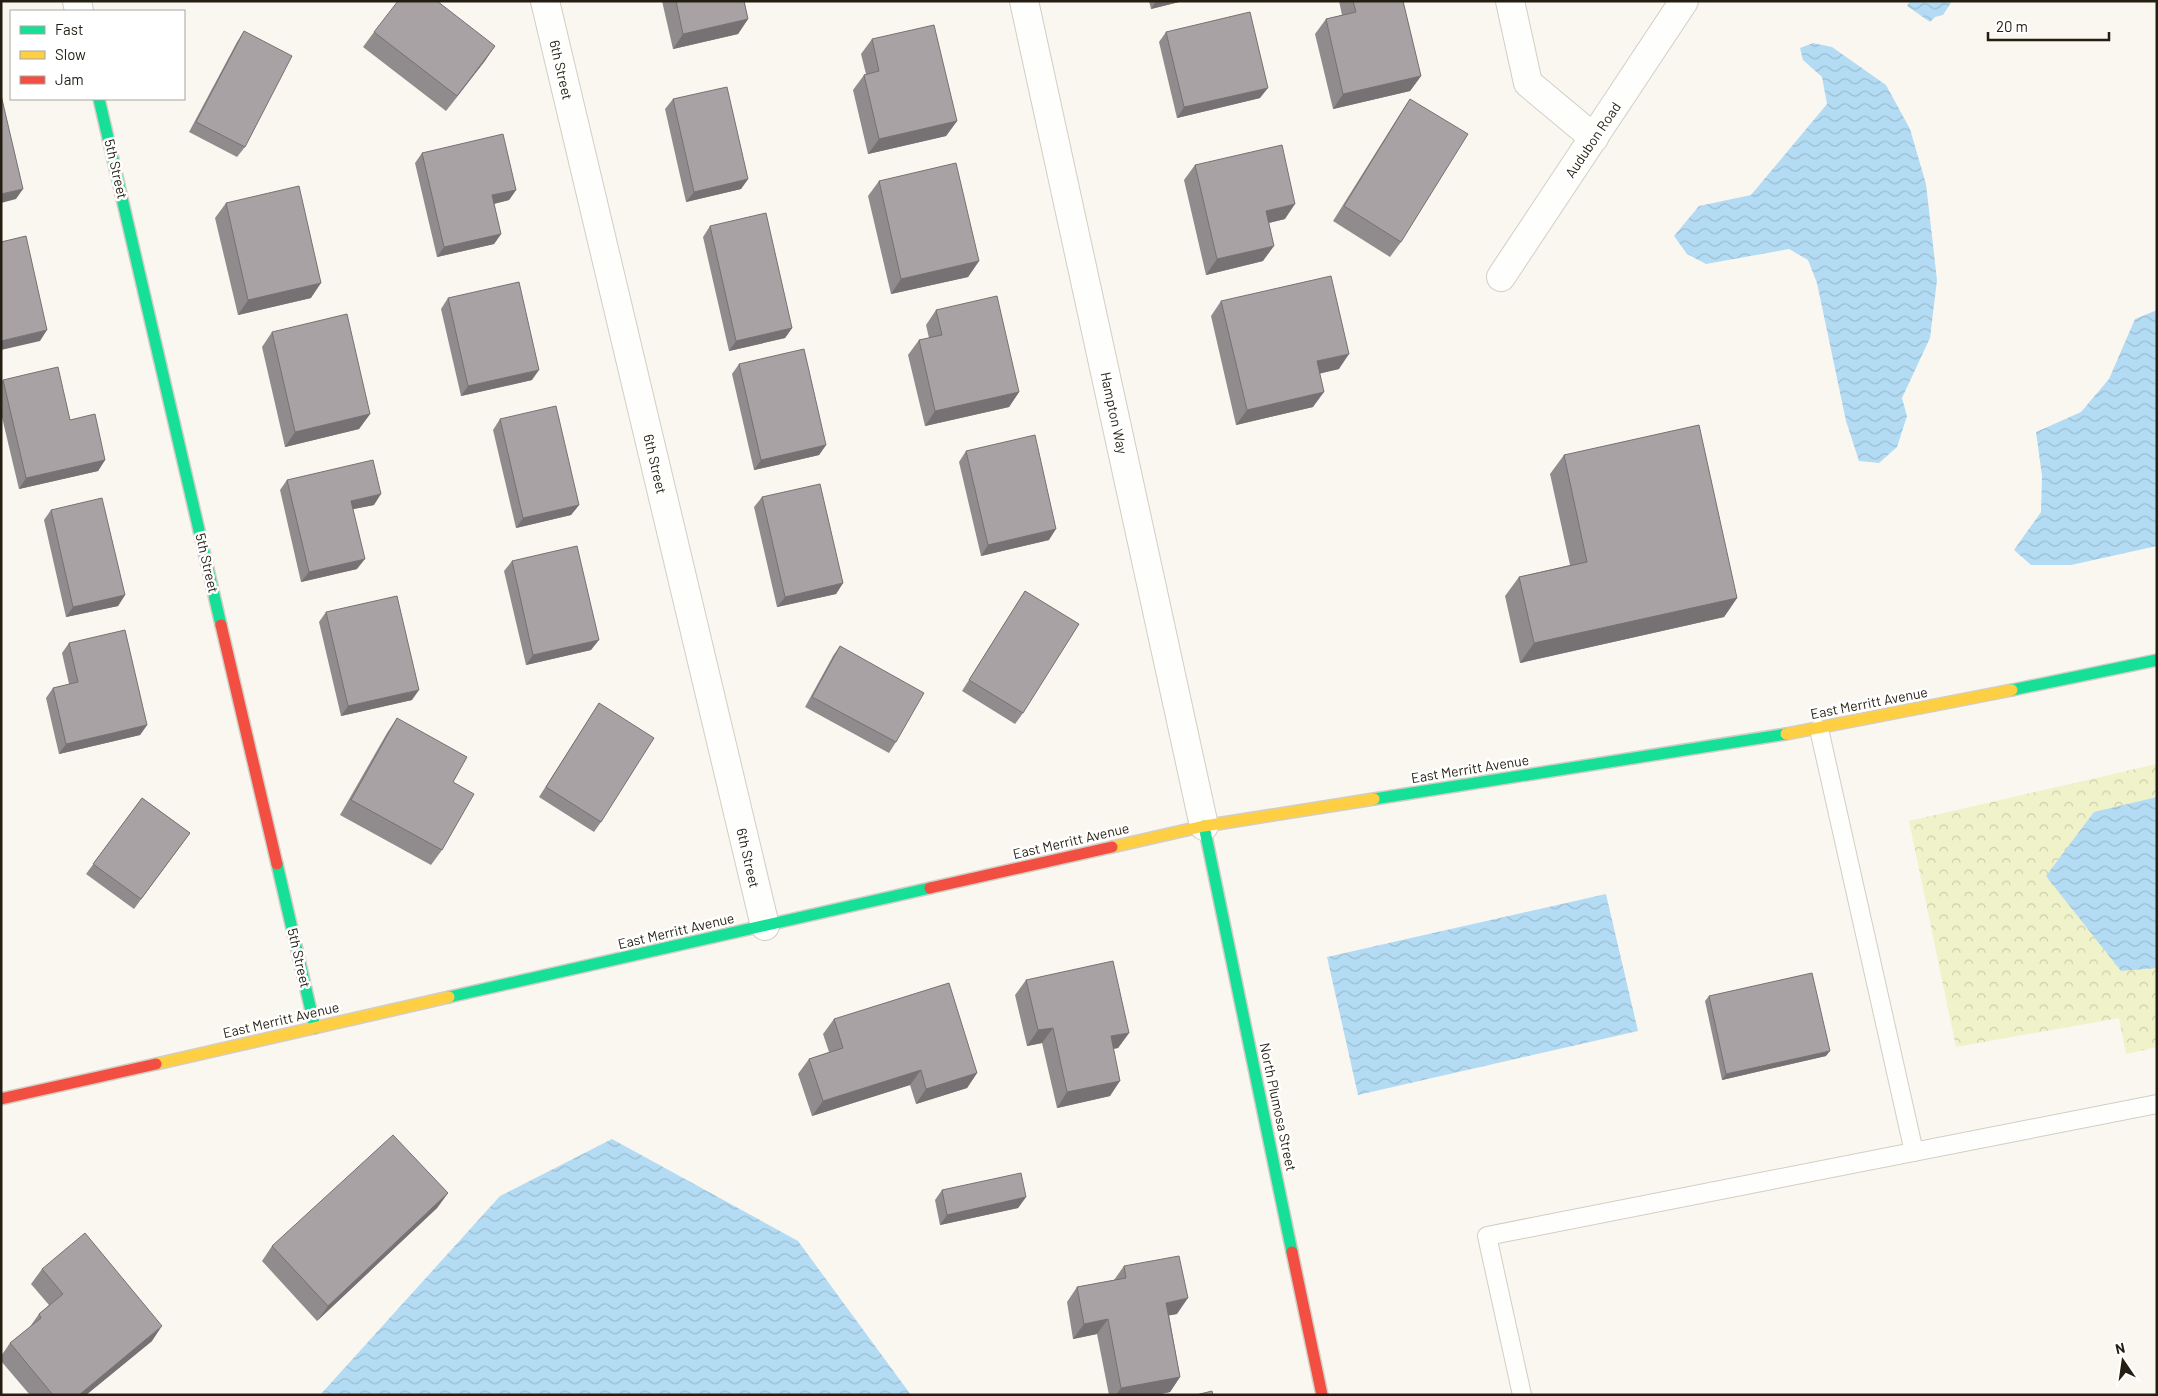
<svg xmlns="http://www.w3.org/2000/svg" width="2158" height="1396" font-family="Barlow,sans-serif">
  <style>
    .forest { fill: url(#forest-crowns) }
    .water { fill: url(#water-waves) }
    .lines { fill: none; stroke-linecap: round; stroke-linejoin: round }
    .lane-casing { stroke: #d2cec4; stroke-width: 20 }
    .street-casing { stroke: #d2cec4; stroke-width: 30 }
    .fast-casing { stroke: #d2cec4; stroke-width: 14 }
    .slow-casing { stroke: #d2cec4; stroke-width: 14 }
    .jam-casing { stroke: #d2cec4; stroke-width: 14 }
    .lane { stroke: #fefefd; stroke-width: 18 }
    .street { stroke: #fefefd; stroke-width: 28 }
    .fast { stroke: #16e098; stroke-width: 11 }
    .slow { stroke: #ffcf43; stroke-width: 11 }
    .jam { stroke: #f24e42; stroke-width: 11 }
    .wall { fill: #908b8d }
    .shaded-wall { fill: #767173 }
    .building { fill: #a8a2a4; stroke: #767173 }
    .labels { text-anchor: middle; stroke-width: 5; stroke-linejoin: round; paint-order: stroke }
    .street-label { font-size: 14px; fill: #231e11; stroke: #fff }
  </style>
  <defs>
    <pattern id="forest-crowns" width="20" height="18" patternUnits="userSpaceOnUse" patternTransform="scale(1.25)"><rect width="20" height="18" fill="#f0f2c9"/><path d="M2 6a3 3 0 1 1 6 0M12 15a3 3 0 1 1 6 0" fill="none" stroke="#cecfac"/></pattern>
    <pattern id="water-waves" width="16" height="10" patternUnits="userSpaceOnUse" patternTransform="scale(1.25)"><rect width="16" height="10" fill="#b3dcf4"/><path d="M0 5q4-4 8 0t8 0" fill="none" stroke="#9abcd0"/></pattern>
  </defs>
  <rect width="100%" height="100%" fill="#faf7f0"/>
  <path class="forest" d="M 2157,764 L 2157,1047 L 2126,1054 L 2119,1018 L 1956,1047 L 1909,821 Z"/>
  <g class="water">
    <path d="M 1910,1 L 1952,1 L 1943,15 L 1935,17 L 1930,22 L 1907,6 Z"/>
    <path d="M 1813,43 L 1832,47 L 1886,85 L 1910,129 L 1926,184 L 1937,280 L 1930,338 L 1902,398 L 1907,416 L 1897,447 L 1879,463 L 1859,461 L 1846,421 L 1817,283 L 1808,260 L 1789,249 L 1706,264 L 1687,254 L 1674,236 L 1699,206 L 1751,195 L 1827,104 L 1822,77 L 1803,60 L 1800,48 Z"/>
    <path d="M 2157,310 L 2157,546 L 2071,565 L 2031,565 L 2014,550 L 2041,512 L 2042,476 L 2036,432 L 2081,412 L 2109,379 L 2135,319 Z"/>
    <path d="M 2157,797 L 2157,968 L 2121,971 L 2046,876 L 2094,812 Z"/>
    <path d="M 1606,894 L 1638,1031 L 1358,1095 L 1327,957 Z"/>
    <path d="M 612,1139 L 798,1241 L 911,1395 L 320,1395 L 500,1196 Z"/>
  </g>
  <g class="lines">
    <g class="lane-casing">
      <g id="lane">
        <path d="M 1819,729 L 1914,1152"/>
        <path d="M 1522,1395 L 1487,1236 L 2157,1104"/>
      </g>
    </g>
    <g class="street-casing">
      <g id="street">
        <path d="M 77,1 L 79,11"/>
        <path d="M 545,1 L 765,926"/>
        <path d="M 1024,1 L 1204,826"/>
        <path d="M 1510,1 L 1528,83 L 1594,138"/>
        <path d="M 1501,277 L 1684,1"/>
      </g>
    </g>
    <g class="fast-casing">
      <g id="fast">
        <path d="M 99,99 L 221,625"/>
        <path d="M 2012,690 L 2157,660"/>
        <path d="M 1374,799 L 1786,734"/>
        <path d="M 1204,826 L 1292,1252"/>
        <path d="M 277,864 L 315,1028"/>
        <path d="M 449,997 L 930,888"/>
      </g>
    </g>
    <g class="slow-casing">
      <g id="slow">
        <path d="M 1786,734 L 2012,690"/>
        <path d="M 1112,847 L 1204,826 L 1374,799"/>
        <path d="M 156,1064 L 449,997"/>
      </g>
    </g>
    <g class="jam-casing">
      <g id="jam">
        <path d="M 221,625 L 277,864"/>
        <path d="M 930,888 L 1112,847"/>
        <path d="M 1,1099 L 156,1064"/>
        <path d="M 1292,1252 L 1322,1395"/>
      </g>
    </g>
    <use href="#lane" class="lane"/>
    <use href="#street" class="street"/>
    <use href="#fast" class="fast"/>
    <use href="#slow" class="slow"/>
    <use href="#jam" class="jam"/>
  </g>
  <g class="wall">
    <path d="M 662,1 L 744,1 L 748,19 L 738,34 L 673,49 Z"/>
    <path d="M 1149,1 L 1183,1 L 1151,9 Z"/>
    <path d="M 1339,1 L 1403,1 L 1421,76 L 1410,91 L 1333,109 L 1315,34 L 1326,19 L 1342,15 Z"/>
    <path d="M 244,31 L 245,147 L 237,157 L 189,132 L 237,42 Z"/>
    <path d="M 374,32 L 495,46 L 446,111 L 363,47 Z"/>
    <path d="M 1166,32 L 1260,98 L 1177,118 L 1159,42 Z"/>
    <path d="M 872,39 L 957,121 L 946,136 L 868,154 L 853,90 L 864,75 L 866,74 L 861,54 Z"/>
    <path d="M 673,99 L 748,179 L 741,189 L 686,202 L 665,109 Z"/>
    <path d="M 1410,99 L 1401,242 L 1390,257 L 1333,221 L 1400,114 Z"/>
    <path d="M 422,153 L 516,190 L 509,200 L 494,204 L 501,234 L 494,244 L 437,257 L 415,163 Z"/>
    <path d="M 1195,165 L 1285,219 L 1269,223 L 1263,261 L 1206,275 L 1184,180 Z"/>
    <path d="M 879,181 L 979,261 L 968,277 L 891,294 L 868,196 Z"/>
    <path d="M 226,203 L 311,298 L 238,315 L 215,218 Z"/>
    <path d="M 710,226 L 792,328 L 785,338 L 729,351 L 703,237 Z"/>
    <path d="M 448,298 L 532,380 L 461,396 L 441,309 Z"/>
    <path d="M 1221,301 L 1339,369 L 1320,373 L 1313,407 L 1236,425 L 1211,316 Z"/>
    <path d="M 936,310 L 1019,392 L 1009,407 L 925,426 L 908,355 L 919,340 L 929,338 L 926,325 Z"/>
    <path d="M 272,332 L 370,414 L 359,429 L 285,447 L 262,347 Z"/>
    <path d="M 739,364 L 826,445 L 819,455 L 754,470 L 732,374 Z"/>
    <path d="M 3,380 L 70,420 L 105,460 L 98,471 L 19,489 L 1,413 L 1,383 Z"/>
    <path d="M 500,419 L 579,505 L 571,515 L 516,528 L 493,430 Z"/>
    <path d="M 966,451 L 1049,540 L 981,556 L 959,462 Z"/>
    <path d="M 1564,455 L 1737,598 L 1724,617 L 1520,663 L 1505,596 L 1519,577 L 1570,565 L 1550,474 Z"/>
    <path d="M 287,480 L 374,505 L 353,509 L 357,569 L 301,582 L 280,490 Z"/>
    <path d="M 762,497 L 843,583 L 836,594 L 777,607 L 754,507 Z"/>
    <path d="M 51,510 L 125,595 L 118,606 L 66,617 L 44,520 Z"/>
    <path d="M 512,561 L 591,650 L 526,665 L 504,571 Z"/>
    <path d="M 1025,591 L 1023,713 L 1015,724 L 962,691 Z"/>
    <path d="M 326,612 L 412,700 L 341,716 L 319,622 Z"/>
    <path d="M 69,643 L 147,725 L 140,735 L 59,754 L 46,698 L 53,688 L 69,684 L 62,653 Z"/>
    <path d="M 840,646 L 896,742 L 889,753 L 805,707 L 833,656 Z"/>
    <path d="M 599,703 L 601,822 L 594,832 L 539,797 Z"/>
    <path d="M 397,718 L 453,782 L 442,850 L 431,865 L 340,815 L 387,733 Z"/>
    <path d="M 142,798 L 190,833 L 134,909 L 86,874 Z"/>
    <path d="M 1026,980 L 1129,1033 L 1118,1048 L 1113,1049 L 1110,1096 L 1057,1108 L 1042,1043 L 1027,1046 L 1015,995 Z"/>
    <path d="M 1709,996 L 1826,1056 L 1722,1080 L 1705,1001 Z"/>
    <path d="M 834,1019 L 977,1073 L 967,1088 L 916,1104 L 910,1085 L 812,1116 L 798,1074 L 809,1059 L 829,1052 L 823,1034 Z"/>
    <path d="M 942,1190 L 1026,1197 L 1018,1208 L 940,1225 L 935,1200 Z"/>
    <path d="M 448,1193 L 437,1208 L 317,1321 L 262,1261 L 272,1246 Z"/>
    <path d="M 1124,1266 L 1177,1314 L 1169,1315 L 1180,1377 L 1170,1392 L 1156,1395 L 1109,1395 L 1097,1334 L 1073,1339 L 1067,1302 L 1077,1287 L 1114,1280 Z"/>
    <path d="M 42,1269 L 152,1341 L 86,1395 L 30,1395 L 1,1361 L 1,1356 L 10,1343 L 29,1328 L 39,1314 L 49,1305 L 31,1284 Z"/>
  </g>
  <g class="shaded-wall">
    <path d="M 1156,1 L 1183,1 L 1151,9 Z"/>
    <path d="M 748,19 L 738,34 L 673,49 L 683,34 Z"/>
    <path d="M 495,46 L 485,61 L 446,111 L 457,96 Z"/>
    <path d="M 1421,76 L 1410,91 L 1333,109 L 1343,94 Z"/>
    <path d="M 1268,88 L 1260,98 L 1177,118 L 1184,107 Z"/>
    <path d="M 957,121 L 946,136 L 868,154 L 879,139 Z"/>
    <path d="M 748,179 L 741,189 L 686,202 L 694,192 Z"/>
    <path d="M 23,189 L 16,199 L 1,203 L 1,194 Z"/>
    <path d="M 516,190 L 509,200 L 485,206 L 492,195 Z"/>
    <path d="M 1295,204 L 1285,219 L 1255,226 L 1266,211 Z"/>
    <path d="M 501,234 L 494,244 L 437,257 L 444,247 Z"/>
    <path d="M 1274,246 L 1263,261 L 1206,275 L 1217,259 Z"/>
    <path d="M 979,261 L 968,277 L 891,294 L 901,279 Z"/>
    <path d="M 321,283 L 311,298 L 238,315 L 248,300 Z"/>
    <path d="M 792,328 L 785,338 L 729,351 L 736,341 Z"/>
    <path d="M 47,330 L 40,341 L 1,350 L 1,341 Z"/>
    <path d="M 1349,354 L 1339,369 L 1306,377 L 1317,361 Z"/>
    <path d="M 539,370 L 532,380 L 461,396 L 468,386 Z"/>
    <path d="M 1019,392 L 1009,407 L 925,426 L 935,411 Z"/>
    <path d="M 1324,392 L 1313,407 L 1236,425 L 1247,410 Z"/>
    <path d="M 370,414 L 359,429 L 285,447 L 295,432 Z"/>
    <path d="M 826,445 L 819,455 L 754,470 L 761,460 Z"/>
    <path d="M 105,460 L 98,471 L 19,489 L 26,478 Z"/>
    <path d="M 381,494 L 374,505 L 344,511 L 351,501 Z"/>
    <path d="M 579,505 L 571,515 L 516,528 L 523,518 Z"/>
    <path d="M 1056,529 L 1049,540 L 981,556 L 988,545 Z"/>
    <path d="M 365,559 L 357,569 L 301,582 L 309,572 Z"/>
    <path d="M 843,583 L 836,594 L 777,607 L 785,597 Z"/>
    <path d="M 125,595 L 118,606 L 66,617 L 73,607 Z"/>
    <path d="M 1737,598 L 1724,617 L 1520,663 L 1534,643 Z"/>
    <path d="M 599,640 L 591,650 L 526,665 L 533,655 Z"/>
    <path d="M 419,690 L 412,700 L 341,716 L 348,706 Z"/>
    <path d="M 147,725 L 140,735 L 59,754 L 66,744 Z"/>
    <path d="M 1053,1028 L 1042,1043 L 1027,1046 L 1038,1030 Z"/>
    <path d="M 1129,1033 L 1118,1048 L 1100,1051 L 1111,1036 Z"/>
    <path d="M 1830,1051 L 1826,1056 L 1722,1080 L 1726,1074 Z"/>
    <path d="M 921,1070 L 910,1085 L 812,1116 L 823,1101 Z"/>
    <path d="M 977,1073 L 967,1088 L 916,1104 L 926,1089 Z"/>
    <path d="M 1120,1081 L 1110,1096 L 1057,1108 L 1067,1092 Z"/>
    <path d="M 448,1193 L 437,1208 L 317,1321 L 328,1306 Z"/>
    <path d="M 1026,1197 L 1018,1208 L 940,1225 L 947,1215 Z"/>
    <path d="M 1188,1298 L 1177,1314 L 1156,1318 L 1166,1303 Z"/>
    <path d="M 1108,1319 L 1097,1334 L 1073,1339 L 1084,1324 Z"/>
    <path d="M 162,1326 L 152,1341 L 86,1395 L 79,1395 Z"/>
    <path d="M 1180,1377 L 1170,1392 L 1156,1395 L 1116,1395 L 1121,1388 Z"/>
  </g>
  <g class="building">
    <path d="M 398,1 L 437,1 L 495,46 L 457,96 L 374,32 Z"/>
    <path d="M 676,1 L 744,1 L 748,19 L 683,34 Z"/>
    <path d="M 1353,1 L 1403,1 L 1421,76 L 1343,94 L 1326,19 L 1356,12 Z"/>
    <path d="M 1250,12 L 1268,88 L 1184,107 L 1166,32 Z"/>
    <path d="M 934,25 L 957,121 L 879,139 L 864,75 L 879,71 L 872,39 Z"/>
    <path d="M 244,31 L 292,56 L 245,147 L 196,122 Z"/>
    <path d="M 727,87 L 748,179 L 694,192 L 673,99 Z"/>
    <path d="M 1,95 L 23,189 L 1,194 Z"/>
    <path d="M 1410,99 L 1468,134 L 1401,242 L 1344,206 Z"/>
    <path d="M 503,134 L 516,190 L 492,195 L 501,234 L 444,247 L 422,153 Z"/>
    <path d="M 1282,145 L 1295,204 L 1266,211 L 1274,246 L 1217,259 L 1195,165 Z"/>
    <path d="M 956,163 L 979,261 L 901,279 L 879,181 Z"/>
    <path d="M 299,186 L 321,283 L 248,300 L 226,203 Z"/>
    <path d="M 766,213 L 792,328 L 736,341 L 710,226 Z"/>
    <path d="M 26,236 L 47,330 L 1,341 L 1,242 Z"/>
    <path d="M 1331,276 L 1349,354 L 1317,361 L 1324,392 L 1247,410 L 1221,301 Z"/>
    <path d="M 519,282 L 539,370 L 468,386 L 448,298 Z"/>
    <path d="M 997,296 L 1019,392 L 935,411 L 919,340 L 942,335 L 936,310 Z"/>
    <path d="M 347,314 L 370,414 L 295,432 L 272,332 Z"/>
    <path d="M 804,349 L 826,445 L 761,460 L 739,364 Z"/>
    <path d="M 58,367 L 70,420 L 95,414 L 105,460 L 26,478 L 3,380 Z"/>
    <path d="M 556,406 L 579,505 L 523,518 L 500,419 Z"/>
    <path d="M 1699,425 L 1737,598 L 1534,643 L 1519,577 L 1587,562 L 1564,455 Z"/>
    <path d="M 1035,435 L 1056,529 L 988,545 L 966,451 Z"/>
    <path d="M 373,460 L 381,494 L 351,501 L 365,559 L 309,572 L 287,480 Z"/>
    <path d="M 820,484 L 843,583 L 785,597 L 762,497 Z"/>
    <path d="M 102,498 L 125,595 L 73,607 L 51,510 Z"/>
    <path d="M 577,546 L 599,640 L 533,655 L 512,561 Z"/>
    <path d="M 1025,591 L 1079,624 L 1023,713 L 969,680 Z"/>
    <path d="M 397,596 L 419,690 L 348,706 L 326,612 Z"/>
    <path d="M 125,630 L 147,725 L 66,744 L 53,688 L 78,682 L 69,643 Z"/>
    <path d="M 840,646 L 924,693 L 896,742 L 812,697 Z"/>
    <path d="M 599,703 L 654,738 L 601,822 L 546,787 Z"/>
    <path d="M 397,718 L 467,757 L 453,782 L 474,794 L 442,850 L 351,800 Z"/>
    <path d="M 142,798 L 190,833 L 141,899 L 93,864 Z"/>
    <path d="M 1113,961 L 1129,1033 L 1111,1036 L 1120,1081 L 1067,1092 L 1053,1028 L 1038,1030 L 1026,980 Z"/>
    <path d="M 1812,973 L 1830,1051 L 1726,1074 L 1709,996 Z"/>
    <path d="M 949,983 L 977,1073 L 926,1089 L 921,1070 L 823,1101 L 809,1059 L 843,1048 L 834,1019 Z"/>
    <path d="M 393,1135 L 448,1193 L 328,1306 L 272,1246 Z"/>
    <path d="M 1021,1173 L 1026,1197 L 947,1215 L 942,1190 Z"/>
    <path d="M 85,1233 L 162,1326 L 79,1395 L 53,1395 L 10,1343 L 41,1318 L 39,1314 L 63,1294 L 42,1269 Z"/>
    <path d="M 1179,1256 L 1188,1298 L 1166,1303 L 1180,1377 L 1121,1388 L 1108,1319 L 1084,1324 L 1077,1287 L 1126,1278 L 1124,1266 Z"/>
    <path d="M 1212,1391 L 1213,1395 L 1196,1395 Z"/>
  </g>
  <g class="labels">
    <g class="street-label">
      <text transform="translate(561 70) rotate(77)" y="5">6th Street</text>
      <text transform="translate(1593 140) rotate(-56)" y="5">Audubon Road</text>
      <text transform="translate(116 169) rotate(77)" y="5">5th Street</text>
      <text transform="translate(1114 413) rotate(78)" y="5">Hampton Way</text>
      <text transform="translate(655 464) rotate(77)" y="5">6th Street</text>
      <text transform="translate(207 563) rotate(77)" y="5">5th Street</text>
      <text transform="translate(1869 703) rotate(-11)" y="5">East Merritt Avenue</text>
      <text transform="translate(1470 769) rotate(-9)" y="5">East Merritt Avenue</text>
      <text transform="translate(1071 841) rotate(-13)" y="5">East Merritt Avenue</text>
      <text transform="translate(748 858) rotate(77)" y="5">6th Street</text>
      <text transform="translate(676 931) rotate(-13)" y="5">East Merritt Avenue</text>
      <text transform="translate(299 958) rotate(77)" y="5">5th Street</text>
      <text transform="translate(281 1020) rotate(-13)" y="5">East Merritt Avenue</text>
      <text transform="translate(1278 1107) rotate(78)" y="5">North Plumosa Street</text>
    </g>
  </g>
  <rect width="2158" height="1396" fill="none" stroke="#231e11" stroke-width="5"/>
  <rect x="10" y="10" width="175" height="90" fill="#ffffff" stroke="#a7a5a0"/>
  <rect x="20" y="26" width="25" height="8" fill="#16e098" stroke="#a7a5a0"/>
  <text x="55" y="35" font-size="15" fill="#231e11">Fast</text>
  <rect x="20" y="51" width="25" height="8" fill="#ffcf43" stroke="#a7a5a0"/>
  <text x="55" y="60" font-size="15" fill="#231e11">Slow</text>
  <rect x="20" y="76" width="25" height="8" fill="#f24e42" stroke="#a7a5a0"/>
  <text x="55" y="85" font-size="15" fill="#231e11">Jam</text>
  <g transform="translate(2123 1361) rotate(347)" stroke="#ffffff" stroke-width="4" paint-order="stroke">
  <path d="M0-4L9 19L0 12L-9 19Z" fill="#231e11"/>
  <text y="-8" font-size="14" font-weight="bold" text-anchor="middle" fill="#231e11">N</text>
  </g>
  <path d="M1988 32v8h121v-8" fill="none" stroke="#231e11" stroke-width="2.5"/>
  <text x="1996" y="32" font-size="15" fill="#231e11" stroke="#ffffff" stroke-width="4" paint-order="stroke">20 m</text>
</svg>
